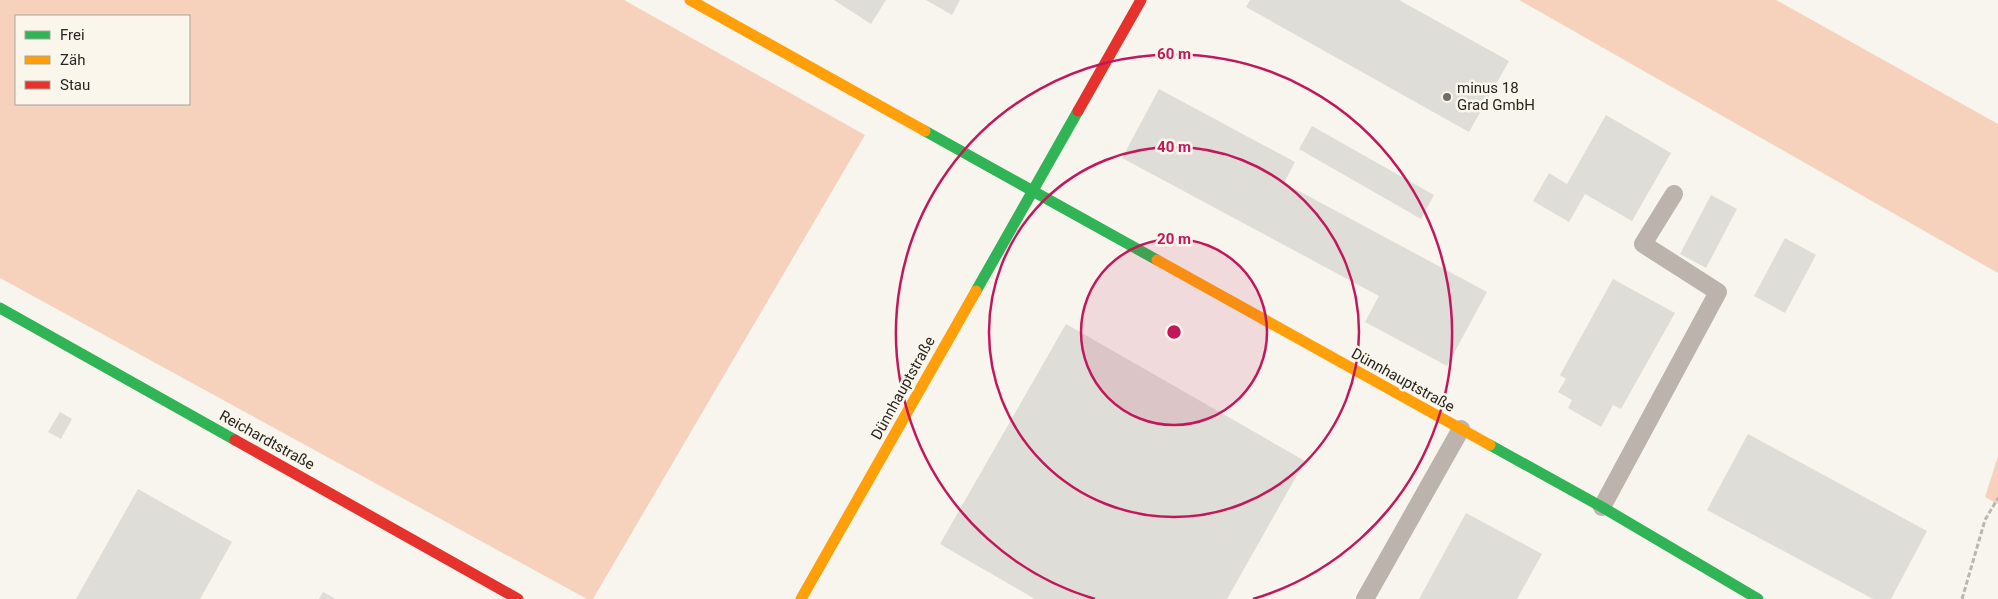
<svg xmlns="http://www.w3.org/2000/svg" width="1998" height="599" font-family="Roboto,sans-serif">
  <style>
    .green { fill: #f6d2bc; fill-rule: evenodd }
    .building { fill: #dfddd7 }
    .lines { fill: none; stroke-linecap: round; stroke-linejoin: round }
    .path { stroke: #bcb6b0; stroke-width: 3; stroke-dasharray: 5 2.5; stroke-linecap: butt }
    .lane { stroke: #bcb4ac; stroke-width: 18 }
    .fast { stroke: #30b455; stroke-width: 11 }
    .slow { stroke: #ff9f0a; stroke-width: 11 }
    .jam { stroke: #e5322d; stroke-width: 11 }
    .ring { fill: none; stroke: #c2185b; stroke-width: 2.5 }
    .poi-dot { fill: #716e69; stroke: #fbf6eb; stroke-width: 2 }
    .labels { text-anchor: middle; stroke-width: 5; stroke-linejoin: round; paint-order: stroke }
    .poi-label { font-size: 15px; fill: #282622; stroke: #fbf6eb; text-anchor: start }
    .street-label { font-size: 15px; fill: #282622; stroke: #fbf6eb }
    .centre { fill: #c2185b; stroke: #fbf6eb; stroke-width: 2.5 }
    .ring-label { font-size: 15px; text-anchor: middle; font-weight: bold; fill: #c2185b; stroke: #fbf6eb; stroke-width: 5; stroke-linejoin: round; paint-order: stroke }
  </style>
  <rect width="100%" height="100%" fill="#f8f5ee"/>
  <g class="green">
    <path d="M 0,0 L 624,0 L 865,135 L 593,599 L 587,599 L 0,278 ZM 16,16 L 189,16 L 189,104 L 16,104 Z"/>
    <path d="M 1519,0 L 1776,0 L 1998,124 L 1998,273 Z"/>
    <path d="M 1998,456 L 1998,504 L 1985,497 Z"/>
  </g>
  <g class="building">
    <path d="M 834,0 L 886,0 L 871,24 Z"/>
    <path d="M 926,0 L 960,0 L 952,15 Z"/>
    <path d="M 1250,0 L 1399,0 L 1509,61 L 1469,132 L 1246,7 Z"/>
    <path d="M 1159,89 L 1295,162 L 1284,183 L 1487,292 L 1447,366 L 1365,322 L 1379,296 L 1122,158 Z"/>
    <path d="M 1606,115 L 1671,153 L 1632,221 L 1585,194 L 1569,222 L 1533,201 L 1549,173 L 1567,184 Z"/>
    <path d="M 1312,126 L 1434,195 L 1421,219 L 1299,149 Z"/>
    <path d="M 1711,195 L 1737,209 L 1706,268 L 1680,254 Z"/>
    <path d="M 1785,238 L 1816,255 L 1785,313 L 1754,296 Z"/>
    <path d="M 1613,279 L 1675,313 L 1621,409 L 1613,405 L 1601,427 L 1568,408 L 1572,400 L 1558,392 L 1566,379 L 1560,375 Z"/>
    <path d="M 1066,324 L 1305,461 L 1227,599 L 1035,599 L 940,544 Z"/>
    <path d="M 60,412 L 72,419 L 61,439 L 48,432 Z"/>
    <path d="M 1748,434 L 1927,531 L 1891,599 L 1873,599 L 1707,510 Z"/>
    <path d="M 138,489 L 232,542 L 200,599 L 76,599 Z"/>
    <path d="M 1466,513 L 1542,554 L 1517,599 L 1419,599 Z"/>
    <path d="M 323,592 L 336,599 L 319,599 Z"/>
  </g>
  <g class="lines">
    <path class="path" d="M 1962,599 L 1985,520 L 1998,498"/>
    <g class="lane">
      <path d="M 1602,507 L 1718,292 L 1643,244 L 1674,194"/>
      <path d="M 1365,599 L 1461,429"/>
    </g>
    <g class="fast">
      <path d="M 925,131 L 1157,260"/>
      <path d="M 976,291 L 1078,111"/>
      <path d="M 0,308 L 235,440"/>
      <path d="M 1490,445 L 1602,507 L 1758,599"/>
    </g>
    <g class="slow">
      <path d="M 690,0 L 925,131"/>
      <path d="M 1157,260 L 1490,445"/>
      <path d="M 801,599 L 976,291"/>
    </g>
    <g class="jam">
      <path d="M 1078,111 L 1141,0"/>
      <path d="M 235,440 L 518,599"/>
    </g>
  </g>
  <circle cx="1174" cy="332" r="93" fill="#c2185b" fill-opacity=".12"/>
  <g class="ring">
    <circle cx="1174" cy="332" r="93"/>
    <circle cx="1174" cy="332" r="185"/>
    <path d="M1095 599A278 278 0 1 1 1253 599"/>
  </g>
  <circle class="poi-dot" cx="1447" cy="97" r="5"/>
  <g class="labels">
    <g class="poi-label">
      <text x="1457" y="93">minus 18<tspan x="1457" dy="17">Grad GmbH</tspan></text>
    </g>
    <g class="street-label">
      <text transform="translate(1403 380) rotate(29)" y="5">Dünnhauptstraße</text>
      <text transform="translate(903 388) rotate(-61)" y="5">Dünnhauptstraße</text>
      <text transform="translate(267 440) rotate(29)" y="5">Reichardtstraße</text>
    </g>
  </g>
  <circle cx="1174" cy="332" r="8" class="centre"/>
  <g class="ring-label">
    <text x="1174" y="59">60 m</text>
    <text x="1174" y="152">40 m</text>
    <text x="1174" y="244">20 m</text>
  </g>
  <rect x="15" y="15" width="175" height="90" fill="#fbf6eb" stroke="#a7a39b"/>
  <rect x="25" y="31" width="25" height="8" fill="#30b455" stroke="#a7a39b"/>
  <text x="60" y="40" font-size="15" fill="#282622">Frei</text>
  <rect x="25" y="56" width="25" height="8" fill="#ff9f0a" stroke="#a7a39b"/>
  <text x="60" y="65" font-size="15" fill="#282622">Zäh</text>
  <rect x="25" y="81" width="25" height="8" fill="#e5322d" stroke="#a7a39b"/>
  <text x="60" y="90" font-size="15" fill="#282622">Stau</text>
</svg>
